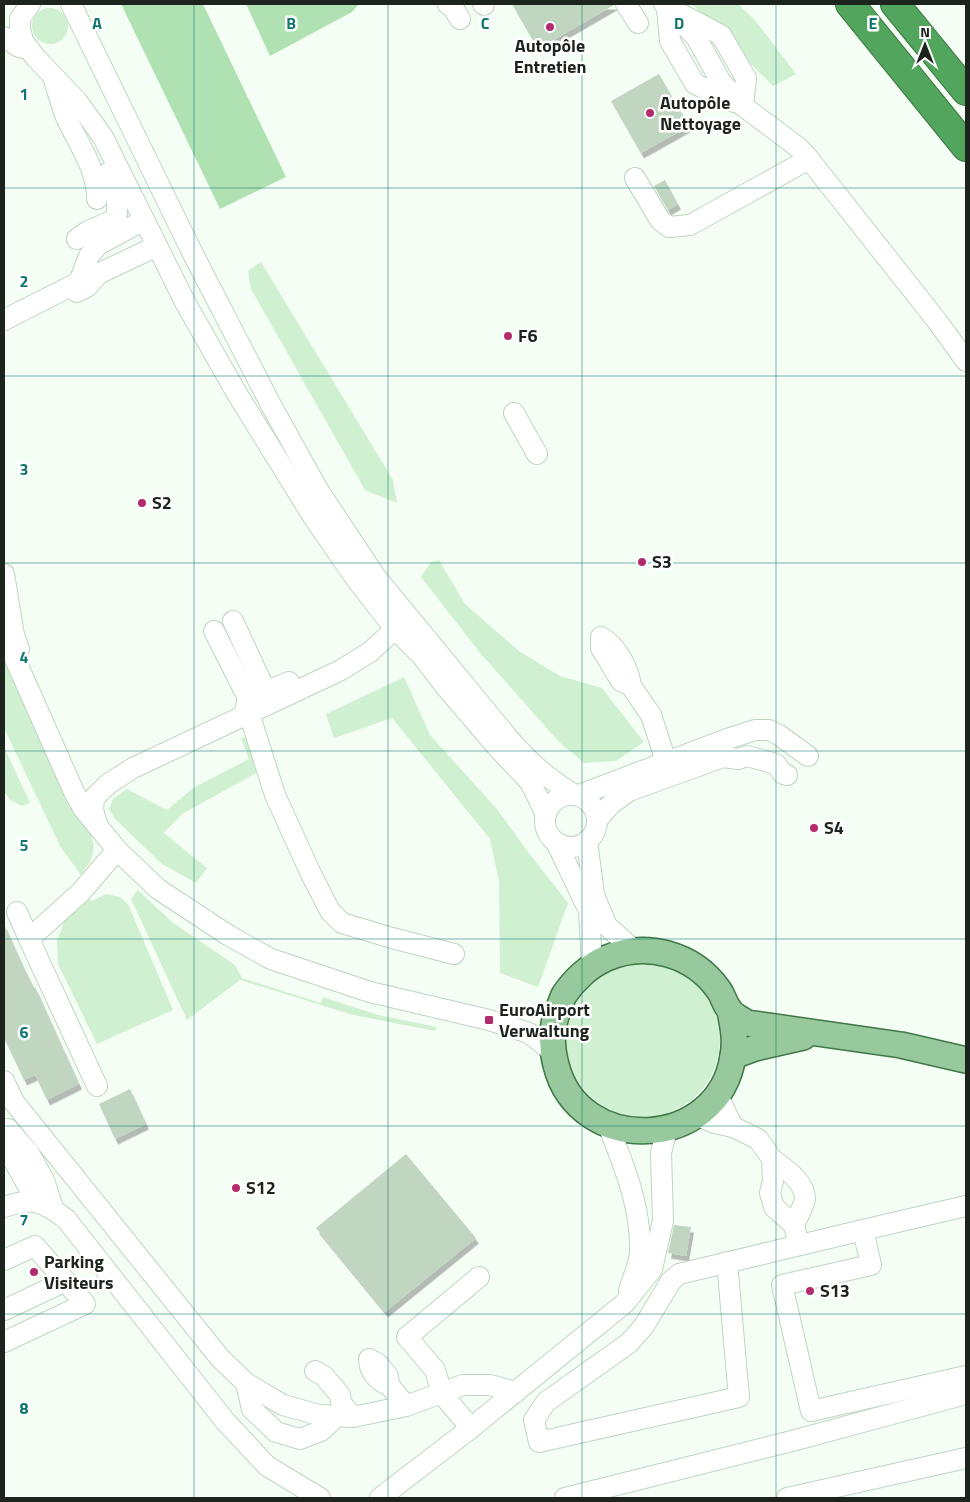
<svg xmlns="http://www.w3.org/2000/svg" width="970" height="1502" font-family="'Titillium Web',sans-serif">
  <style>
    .green { fill: #cff0d1 }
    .water { fill: #b0e1b3 }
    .building { fill: #c0d6c1; filter: url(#shadow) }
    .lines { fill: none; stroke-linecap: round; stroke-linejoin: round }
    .minor-casing { stroke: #bfd5c0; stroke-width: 22 }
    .major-casing { stroke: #3f7846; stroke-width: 28 }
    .highway-casing { stroke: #3f7846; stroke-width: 30 }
    .minor { stroke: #fff; stroke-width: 20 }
    .major { stroke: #97c99d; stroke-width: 25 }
    .highway { stroke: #52a55c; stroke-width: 28 }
    .grid { fill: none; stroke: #0f766e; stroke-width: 1; stroke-opacity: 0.55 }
    .poi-dot { fill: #b32b6c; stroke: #fff; stroke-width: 2 }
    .labels { text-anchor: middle; stroke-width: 5; stroke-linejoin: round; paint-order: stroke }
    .poi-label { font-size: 18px; font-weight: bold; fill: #1c241d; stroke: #fff; text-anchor: start }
    .grid-label { font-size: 16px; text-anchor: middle; font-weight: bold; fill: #0f766e; stroke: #fff; stroke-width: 5; stroke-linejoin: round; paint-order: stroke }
  </style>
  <defs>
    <filter id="shadow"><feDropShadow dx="3" dy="5.5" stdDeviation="0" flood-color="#0004"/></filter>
  </defs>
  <rect width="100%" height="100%" fill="#f5fef5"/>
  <g class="green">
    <path d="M 692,4 L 738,4 L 755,20 L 796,74 L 773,86 Z"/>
    <circle cx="50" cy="26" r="18"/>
    <path d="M 261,262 L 393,480 L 397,503 L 365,490 L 251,289 L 248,271 Z"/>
    <path d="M 439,560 L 465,604 L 519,651 L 560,676 L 602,688 L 644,742 L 616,761 L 584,763 L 558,741 L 480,653 L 421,577 L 431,562 Z"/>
    <path d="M 4,646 L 70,796 L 91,834 L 94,847 L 91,860 L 81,875 L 60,846 L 4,728 Z"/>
    <path d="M 404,677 L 430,735 L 497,809 L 528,852 L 568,903 L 538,987 L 500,973 L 499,882 L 490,839 L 392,718 L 334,738 L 326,714 Z"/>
    <path d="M 250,735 L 262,770 L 182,814 L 164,833 L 207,868 L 196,883 L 162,864 L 115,819 L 109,809 L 113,799 L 127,789 L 167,810 L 193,788 L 249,759 L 241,738 Z"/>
    <path d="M 4,747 L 30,803 L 22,806 L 10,800 L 4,791 Z"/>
    <path d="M 138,890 L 172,922 L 235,965 L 242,978 L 321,1003 L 323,997 L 378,1015 L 437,1027 L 435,1031 L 353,1015 L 240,980 L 187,1020 L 131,899 Z"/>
    <path d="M 106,894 L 120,897 L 128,904 L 173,1010 L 97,1044 L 58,964 L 57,941 L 64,922 L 89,899 L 92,901 Z"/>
    <circle cx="643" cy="1040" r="77"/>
  </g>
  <g class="water">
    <path d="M 121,4 L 203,4 L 286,177 L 220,209 Z"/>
    <path d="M 246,4 L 359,4 L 352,12 L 270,56 Z"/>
  </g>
  <g class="building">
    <path d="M 512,4 L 614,4 L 614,5 L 538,49 Z"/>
    <path d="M 659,74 L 689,126 L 641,153 L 611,101 Z"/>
    <path d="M 665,180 L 678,204 L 668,210 L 654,186 Z"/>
    <path d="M 4,924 L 22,964 L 34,988 L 35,987 L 79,1084 L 47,1100 L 35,1075 L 24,1080 L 4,1038 Z"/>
    <path d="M 130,1089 L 146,1124 L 115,1139 L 99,1104 Z"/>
    <path d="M 406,1154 L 476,1238 L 385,1312 L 316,1228 Z"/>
    <path d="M 674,1225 L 691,1227 L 686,1256 L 668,1253 Z"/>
  </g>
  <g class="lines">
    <g class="minor-casing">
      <g id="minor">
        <path d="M 30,4 L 20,19 L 20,29 L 23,41 L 36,58 L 77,101 L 103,137 L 185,302 L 236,392 L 312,515 L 356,579 L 395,629 L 422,656 L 445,686 L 497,747 L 530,782 L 546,814"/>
        <path d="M 71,4 L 191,250 L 270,403 L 317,488 L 375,576 L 510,740 C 530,763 548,779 575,795"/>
        <path d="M 448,4 L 454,9 L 460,19"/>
        <path d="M 483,4 L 484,5"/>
        <path d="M 626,4 L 638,23"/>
        <path d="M 664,4 L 696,37 L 721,82 L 743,106 L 799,148 L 809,159"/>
        <path d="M 667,8 L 670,41 L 695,84 L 734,102"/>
        <path d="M 681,14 L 721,35 L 746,78 L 743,106"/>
        <path d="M 4,37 L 19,47 L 29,49"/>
        <path d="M 54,80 C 58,92 61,105 66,117 C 78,144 97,168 97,199"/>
        <path d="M 635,178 L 660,220 L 669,227 L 690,225 L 809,159 L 937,321 L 966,361"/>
        <path d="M 77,239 L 88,231 L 116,219 C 119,202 117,188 108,173"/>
        <path d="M 77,292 L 88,286 L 98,274 L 157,246"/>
        <path d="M 4,320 L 79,282 L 89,256 L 98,245 L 144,220"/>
        <path d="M 514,413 L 537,454"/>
        <path d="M 4,574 L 14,635 L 19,649"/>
        <path d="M 233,621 L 266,692 L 289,682"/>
        <path d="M 214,631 L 248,698 L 244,715"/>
        <path d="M 4,634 L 74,792 L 83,808 L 117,850 L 158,889 L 228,935 L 251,948 L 271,959 L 370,992 L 489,1020 L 529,1033 L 552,1051"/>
        <path d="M 631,686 C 629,669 617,646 601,637 L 601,648 L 621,681 L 631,686 L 651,715 L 663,752 L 663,763"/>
        <path d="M 249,713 L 275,795 L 311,874 L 330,911 L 342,923 L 392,938 L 454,954"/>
        <circle cx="571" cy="821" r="26"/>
        <path d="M 579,795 L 727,739 L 755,730 L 769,730 L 779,735 L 808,756"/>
        <path d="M 597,820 L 611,804 L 629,791 L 723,757 L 738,759 L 747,756 L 776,764 L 783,774 L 787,775"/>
        <path d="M 97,825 L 93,809 L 94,798 L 108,784 L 133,768 L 341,670 L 370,652 L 395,629 L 406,623"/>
        <path d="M 587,841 L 594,895 L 607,926 L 634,950"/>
        <path d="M 556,842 L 589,911 L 592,967"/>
        <path d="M 17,912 L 29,939"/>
        <path d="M 4,1081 L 14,1102 L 220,1358 L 246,1383 L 283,1405 L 319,1415 L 353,1417 L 406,1406 L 463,1385 L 490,1385 L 516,1392"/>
        <path d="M 97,1086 L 29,939 L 81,892 L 117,850"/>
        <path d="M 696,1115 L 715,1123 L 733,1127 L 717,1094"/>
        <path d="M 608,1125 C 624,1166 641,1206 640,1251 C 640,1264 632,1279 629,1291"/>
        <path d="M 733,1127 L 758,1139 L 772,1159"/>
        <path d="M 8,1129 L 29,1153 L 44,1180 L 53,1208"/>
        <path d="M 8,1130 L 14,1161 L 37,1202"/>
        <path d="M 4,1207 C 32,1197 43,1201 66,1219 L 225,1421 L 267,1466 L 320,1498"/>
        <path d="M 794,1225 C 797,1218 804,1206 805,1199 C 805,1181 784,1168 772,1159 L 773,1181 L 770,1193 L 774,1207 L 794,1225 L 799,1245"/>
        <path d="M 863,1230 L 966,1206"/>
        <path d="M 4,1260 L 35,1246 L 85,1304 L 4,1342"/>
        <path d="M 727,1262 L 739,1397 L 539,1442 L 534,1420 L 546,1402 L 629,1343 L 644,1326 L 671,1281 L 679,1274 C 740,1259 802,1245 863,1230 L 871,1265 L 782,1285 L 811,1411 L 966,1376"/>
        <path d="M 4,1310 L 66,1281"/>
        <path d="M 315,1371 L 324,1376 L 340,1395 L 341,1403 L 353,1417"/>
        <path d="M 246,1383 L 252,1409 L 276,1432 L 300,1439 L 321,1431 L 337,1416"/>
        <path d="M 389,1385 C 377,1381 369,1371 369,1359 L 377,1363 L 388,1376 L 389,1385 L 406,1406"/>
        <path d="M 471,1428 L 442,1394 L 435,1370 L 407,1337 L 479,1277"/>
        <path d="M 380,1498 L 471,1428 L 625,1303 L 652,1269 L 655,1256 L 663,1221 L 661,1153 L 667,1129"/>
        <path d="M 565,1498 L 792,1441 L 966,1394"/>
        <path d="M 787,1498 L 966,1458"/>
      </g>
    </g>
    <g class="major-casing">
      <g id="major">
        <path d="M 730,1011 C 733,1026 736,1040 733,1056 C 719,1151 579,1157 556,1065 C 552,1050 551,1031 556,1016 C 559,1009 561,1001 564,995 C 574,980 590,965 607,958 C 646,941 693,954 718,989 C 723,995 724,1003 729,1009 C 732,1015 741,1019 747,1023 L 901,1045 L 966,1060"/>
        <path d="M 733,1056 L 755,1048 L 803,1037"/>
      </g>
    </g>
    <g class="highway-casing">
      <g id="highway">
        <path d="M 850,4 L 966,147"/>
        <path d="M 895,4 L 966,91"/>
      </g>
    </g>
    <use href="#minor" class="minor"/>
    <use href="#major" class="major"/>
    <use href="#highway" class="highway"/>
  </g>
  <path class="grid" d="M 194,4 L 194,1498M 388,4 L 388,1498M 582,4 L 582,1498M 776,4 L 776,1498M 4,188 L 966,188M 4,376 L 966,376M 4,563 L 966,563M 4,751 L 966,751M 4,939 L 966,939M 4,1126 L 966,1126M 4,1314 L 966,1314"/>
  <g class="poi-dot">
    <circle cx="550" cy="27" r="5"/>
    <circle cx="650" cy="113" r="5"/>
    <circle cx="508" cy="336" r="5"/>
    <circle cx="142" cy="503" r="5"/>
    <circle cx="642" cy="562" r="5"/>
    <circle cx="814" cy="828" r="5"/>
    <rect x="484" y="1015" width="10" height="10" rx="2.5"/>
    <circle cx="236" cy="1188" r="5"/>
    <circle cx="34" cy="1272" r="5"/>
    <circle cx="810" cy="1291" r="5"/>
  </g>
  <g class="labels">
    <g class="poi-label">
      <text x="550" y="52" text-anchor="middle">Autopôle<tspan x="550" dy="21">Entretien</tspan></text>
      <text x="660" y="109">Autopôle<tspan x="660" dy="21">Nettoyage</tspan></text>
      <text x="518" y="342">F6</text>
      <text x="152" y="509">S2</text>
      <text x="652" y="568">S3</text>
      <text x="824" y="834">S4</text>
      <text x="499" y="1016">EuroAirport<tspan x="499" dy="21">Verwaltung</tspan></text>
      <text x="246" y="1194">S12</text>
      <text x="44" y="1268">Parking<tspan x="44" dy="21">Visiteurs</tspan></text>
      <text x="820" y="1297">S13</text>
    </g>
  </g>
  <g class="grid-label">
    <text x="97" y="29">A</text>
    <text x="291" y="29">B</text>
    <text x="485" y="29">C</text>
    <text x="679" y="29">D</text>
    <text x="873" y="29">E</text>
    <text x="24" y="100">1</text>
    <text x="24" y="287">2</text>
    <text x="24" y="475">3</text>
    <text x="24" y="663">4</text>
    <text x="24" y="851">5</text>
    <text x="24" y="1038">6</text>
    <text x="24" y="1226">7</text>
    <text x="24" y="1414">8</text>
  </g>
  <rect width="970" height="1502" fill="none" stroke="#1c241d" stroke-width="10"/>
  <g transform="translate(925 45)" stroke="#ffffff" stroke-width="4" paint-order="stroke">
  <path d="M0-4L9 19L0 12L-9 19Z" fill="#1c241d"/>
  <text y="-8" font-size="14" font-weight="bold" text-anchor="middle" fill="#1c241d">N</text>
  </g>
</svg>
